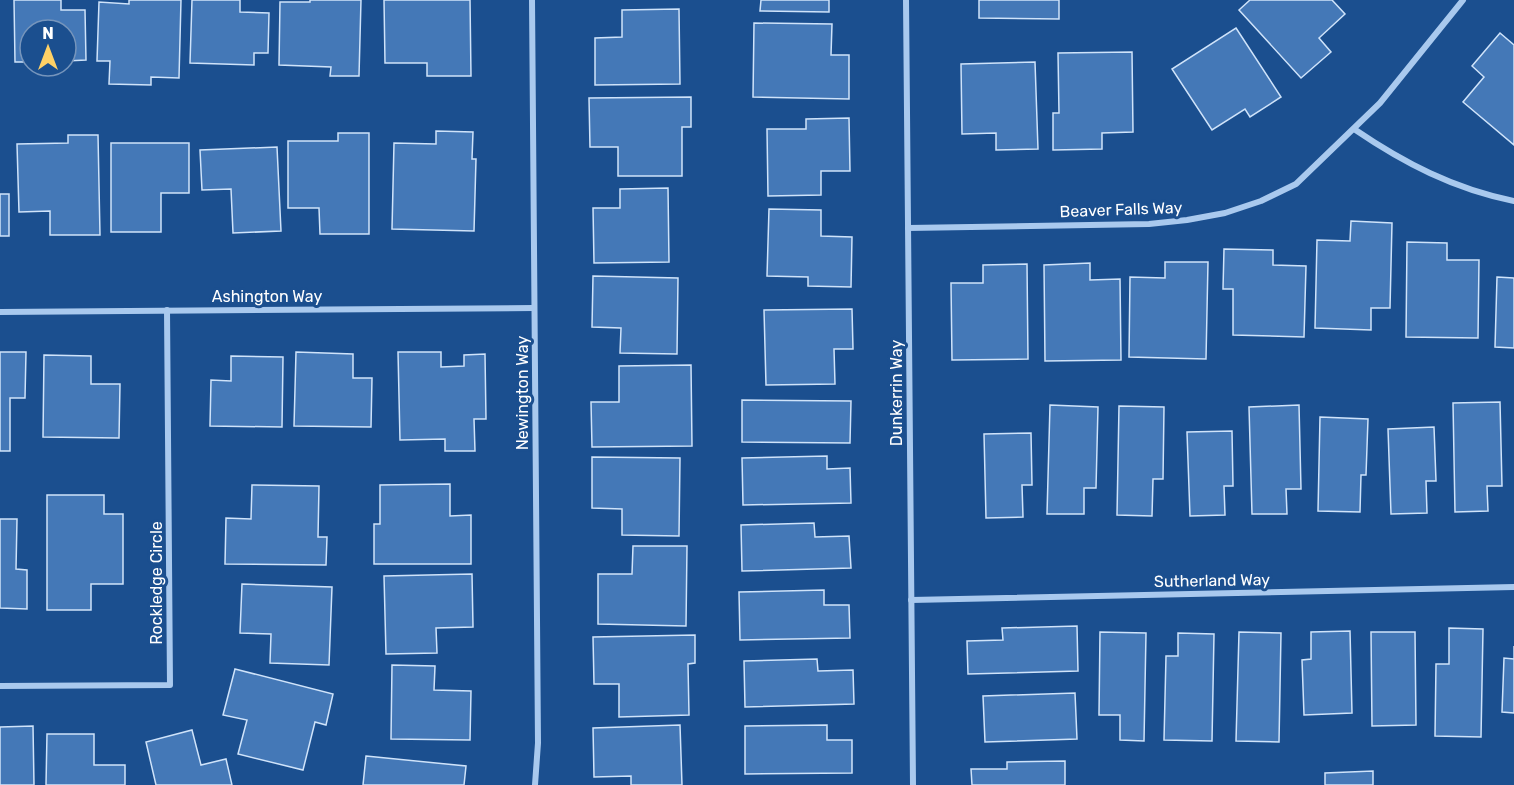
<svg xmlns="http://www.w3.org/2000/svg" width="1514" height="785" font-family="Rubik,sans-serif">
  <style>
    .building { fill: #4478b7; stroke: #cfe3fa; stroke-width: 1.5 }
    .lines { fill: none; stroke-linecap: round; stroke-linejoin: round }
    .street { stroke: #a9c9ee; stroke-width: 6 }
    .labels { text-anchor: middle; stroke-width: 6; stroke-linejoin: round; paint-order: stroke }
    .street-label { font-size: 16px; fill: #fff; stroke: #1b4f8f }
  </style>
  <rect width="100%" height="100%" fill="#1b4f8f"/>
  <g class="building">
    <path d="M 14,0 L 61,0 L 61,10 L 85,10 L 86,60 L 66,61 L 66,30 L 30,30 L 30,62 L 15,62 Z"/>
    <path d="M 129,0 L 181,0 L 179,78 L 151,77 L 151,85 L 109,84 L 110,61 L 97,61 L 99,2 L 129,4 Z"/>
    <path d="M 192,0 L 240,0 L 240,12 L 269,13 L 268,53 L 254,53 L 254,65 L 190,63 Z"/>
    <path d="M 310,0 L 361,0 L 359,76 L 330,76 L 331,67 L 279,65 L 280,2 L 310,2 Z"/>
    <path d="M 384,0 L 470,0 L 471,76 L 427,76 L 427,63 L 385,63 Z"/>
    <path d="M 761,0 L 829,0 L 829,12 L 760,11 Z"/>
    <path d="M 979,0 L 1059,0 L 1059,19 L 979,18 Z"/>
    <path d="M 1250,0 L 1332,0 L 1345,14 L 1319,38 L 1331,52 L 1301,78 L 1239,10 Z"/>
    <path d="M 679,9 L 680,84 L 595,85 L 595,38 L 622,37 L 622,10 Z"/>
    <path d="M 754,23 L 832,24 L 831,55 L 849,55 L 849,99 L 753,97 Z"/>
    <path d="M 1236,28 L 1281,97 L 1250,117 L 1245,109 L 1212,130 L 1172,69 Z"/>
    <path d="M 1500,33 L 1514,45 L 1514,145 L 1463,102 L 1484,77 L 1472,66 Z"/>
    <path d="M 1132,52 L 1133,132 L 1102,133 L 1102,149 L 1053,150 L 1053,113 L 1059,113 L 1058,53 Z"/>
    <path d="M 1035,62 L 1038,149 L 996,150 L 996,133 L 962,134 L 961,64 Z"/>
    <path d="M 691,97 L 691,127 L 682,127 L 682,176 L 618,176 L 618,147 L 590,147 L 589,98 Z"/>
    <path d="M 849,118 L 850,171 L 821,171 L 821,195 L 768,196 L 767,129 L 806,129 L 806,119 Z"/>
    <path d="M 436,131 L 473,132 L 472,159 L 476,159 L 474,231 L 392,229 L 394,143 L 436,144 Z"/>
    <path d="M 338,133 L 369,133 L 369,234 L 320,234 L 319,208 L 288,208 L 288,141 L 338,141 Z"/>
    <path d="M 68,135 L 98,135 L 100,235 L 50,235 L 50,211 L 19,212 L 17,144 L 68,143 Z"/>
    <path d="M 111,143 L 189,143 L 189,193 L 161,193 L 161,232 L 111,232 Z"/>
    <path d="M 277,147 L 281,231 L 233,233 L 231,189 L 202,190 L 200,150 Z"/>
    <path d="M 668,188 L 669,262 L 594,263 L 593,208 L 620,208 L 620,189 Z"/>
    <rect x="0" y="194" width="9" height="42"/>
    <path d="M 769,209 L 821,210 L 821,236 L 852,237 L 851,287 L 808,286 L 808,277 L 767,276 Z"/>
    <path d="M 1351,221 L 1392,223 L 1390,308 L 1371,308 L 1371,330 L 1315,328 L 1317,240 L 1350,241 Z"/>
    <path d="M 1407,242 L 1447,243 L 1447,260 L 1479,260 L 1478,338 L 1406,337 Z"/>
    <path d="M 1224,249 L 1273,250 L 1273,265 L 1306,266 L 1304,337 L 1233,335 L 1233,289 L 1223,289 Z"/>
    <path d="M 1165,262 L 1208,262 L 1206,359 L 1129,357 L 1130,277 L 1165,278 Z"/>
    <path d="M 1090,263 L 1090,280 L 1120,279 L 1121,360 L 1045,361 L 1044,265 Z"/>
    <path d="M 1027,264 L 1028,359 L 952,360 L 951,283 L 983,283 L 983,265 Z"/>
    <path d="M 593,276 L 678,278 L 677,354 L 620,353 L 621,328 L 592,327 Z"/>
    <path d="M 1497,277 L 1514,278 L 1514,348 L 1495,347 Z"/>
    <path d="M 852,309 L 853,349 L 834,349 L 835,384 L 766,385 L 764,310 Z"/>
    <path d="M 0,352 L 26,352 L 25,398 L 10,398 L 10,451 L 0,451 Z"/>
    <path d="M 296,352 L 353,354 L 353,378 L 372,378 L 371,427 L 294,426 Z"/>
    <path d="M 398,352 L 441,352 L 441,367 L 464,366 L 464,355 L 485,354 L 486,419 L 474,419 L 475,451 L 445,451 L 445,439 L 400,440 Z"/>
    <path d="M 44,355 L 91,356 L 91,384 L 120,384 L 119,438 L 43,437 Z"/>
    <path d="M 231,356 L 283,357 L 282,427 L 210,426 L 211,380 L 231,381 Z"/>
    <path d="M 691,365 L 692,446 L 592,447 L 591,402 L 619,402 L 619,366 Z"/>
    <path d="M 742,400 L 851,401 L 850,443 L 742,442 Z"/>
    <path d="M 1500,402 L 1502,486 L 1487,486 L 1488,511 L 1455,512 L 1453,403 Z"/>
    <path d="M 1050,405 L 1098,407 L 1096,488 L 1084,488 L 1084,514 L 1047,514 Z"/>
    <path d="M 1299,405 L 1301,489 L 1286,489 L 1287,514 L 1252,514 L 1249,407 Z"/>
    <path d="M 1119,406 L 1164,407 L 1163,479 L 1153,479 L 1152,516 L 1117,515 Z"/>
    <path d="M 1320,417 L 1368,419 L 1366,475 L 1361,475 L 1360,512 L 1318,511 Z"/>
    <path d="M 1434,427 L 1436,481 L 1426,481 L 1427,513 L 1391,514 L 1388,429 Z"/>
    <path d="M 1232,431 L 1233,486 L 1224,486 L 1225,515 L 1190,516 L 1187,432 Z"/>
    <path d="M 1031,433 L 1032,485 L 1022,485 L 1023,517 L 986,518 L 984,434 Z"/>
    <path d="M 827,456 L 827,469 L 850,468 L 851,503 L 743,505 L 742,458 Z"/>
    <path d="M 592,457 L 680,458 L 679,536 L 622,535 L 622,509 L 592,508 Z"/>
    <path d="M 450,484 L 450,516 L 471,515 L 471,564 L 374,564 L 374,524 L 380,524 L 380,485 Z"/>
    <path d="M 252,485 L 319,486 L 318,537 L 327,537 L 326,565 L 225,564 L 226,518 L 251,519 Z"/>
    <path d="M 47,495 L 104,495 L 104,514 L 123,514 L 123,584 L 91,584 L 91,610 L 47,610 Z"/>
    <path d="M 0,519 L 17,519 L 16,569 L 27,570 L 27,609 L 0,608 Z"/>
    <path d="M 814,523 L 815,537 L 849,536 L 851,568 L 742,571 L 741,525 Z"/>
    <path d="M 633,546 L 687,546 L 686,626 L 598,624 L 598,574 L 632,574 Z"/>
    <path d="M 472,574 L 473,627 L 436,628 L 437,653 L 386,654 L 384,576 Z"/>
    <path d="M 242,584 L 332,587 L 329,665 L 270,663 L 271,634 L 240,633 Z"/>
    <path d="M 824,590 L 824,605 L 849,605 L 850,638 L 740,640 L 739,592 Z"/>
    <path d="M 1077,626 L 1078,671 L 968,674 L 967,641 L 1003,640 L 1002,628 Z"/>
    <path d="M 1449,628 L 1483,629 L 1481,737 L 1435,736 L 1436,664 L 1449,664 Z"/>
    <path d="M 1350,631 L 1352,713 L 1304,715 L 1302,660 L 1311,659 L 1311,632 Z"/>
    <path d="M 1100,632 L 1146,633 L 1144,741 L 1120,740 L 1120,715 L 1099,715 Z"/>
    <path d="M 1239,632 L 1281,633 L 1279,742 L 1236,741 Z"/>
    <path d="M 1371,632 L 1415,632 L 1416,725 L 1372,726 Z"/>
    <path d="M 1178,633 L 1214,634 L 1212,741 L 1164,740 L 1166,656 L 1178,656 Z"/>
    <path d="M 695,635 L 695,663 L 688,664 L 689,715 L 619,717 L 619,684 L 594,684 L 593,637 Z"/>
    <path d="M 1514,646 L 1514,713 L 1502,712 L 1504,658 L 1514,659 Z"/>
    <path d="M 817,659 L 818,671 L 853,670 L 854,704 L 745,707 L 744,661 Z"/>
    <path d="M 392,665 L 435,666 L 434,690 L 471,691 L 470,740 L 391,739 Z"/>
    <path d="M 235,669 L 333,694 L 326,725 L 315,722 L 303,770 L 238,754 L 247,720 L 223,715 Z"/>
    <path d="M 1075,693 L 1077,739 L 985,742 L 983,696 Z"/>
    <path d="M 680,725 L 682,785 L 631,785 L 631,776 L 594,777 L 593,728 Z"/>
    <path d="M 827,725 L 827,740 L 852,740 L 852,773 L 745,774 L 745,726 Z"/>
    <path d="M 33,726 L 34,785 L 0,785 L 0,727 Z"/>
    <path d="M 192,730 L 201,765 L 226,759 L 232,785 L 156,785 L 146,742 Z"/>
    <path d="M 47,734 L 94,734 L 94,765 L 125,765 L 125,785 L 46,785 Z"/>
    <path d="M 366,756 L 466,766 L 464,785 L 363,785 Z"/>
    <path d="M 1065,761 L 1065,785 L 972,785 L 971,769 L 1007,769 L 1007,762 Z"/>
    <path d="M 1373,771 L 1373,785 L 1325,785 L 1325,773 Z"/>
  </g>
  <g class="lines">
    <g class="street">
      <path d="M 532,0 L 538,743 L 535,785"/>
      <path d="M 906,0 L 913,785"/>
      <path d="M 1354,129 C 1404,163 1454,189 1514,201"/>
      <path d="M 908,228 L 1149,224 L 1187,220 L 1225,213 L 1261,201 L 1296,184 L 1380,103 L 1463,0"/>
      <path d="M 0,312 L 534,308"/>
      <path d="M 911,600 L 1514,587"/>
      <path d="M 0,686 L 170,685 L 167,310"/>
    </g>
  </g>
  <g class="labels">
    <g class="street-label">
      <text transform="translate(1121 209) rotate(-2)" y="6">Beaver Falls Way</text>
      <text x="267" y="302">Ashington Way</text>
      <text transform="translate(522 393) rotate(-90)" y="6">Newington Way</text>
      <text transform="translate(896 393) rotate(-90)" y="6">Dunkerrin Way</text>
      <text transform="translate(1212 580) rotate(-1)" y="6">Sutherland Way</text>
      <text transform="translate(156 583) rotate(-90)" y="6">Rockledge Circle</text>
    </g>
  </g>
  <g transform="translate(48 48)"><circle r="28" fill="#1b4f8f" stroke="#7695bc" stroke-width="1.5"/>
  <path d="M0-4.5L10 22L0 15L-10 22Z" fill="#ffd166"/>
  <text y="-9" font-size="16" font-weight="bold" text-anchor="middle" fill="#ffffff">N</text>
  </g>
</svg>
